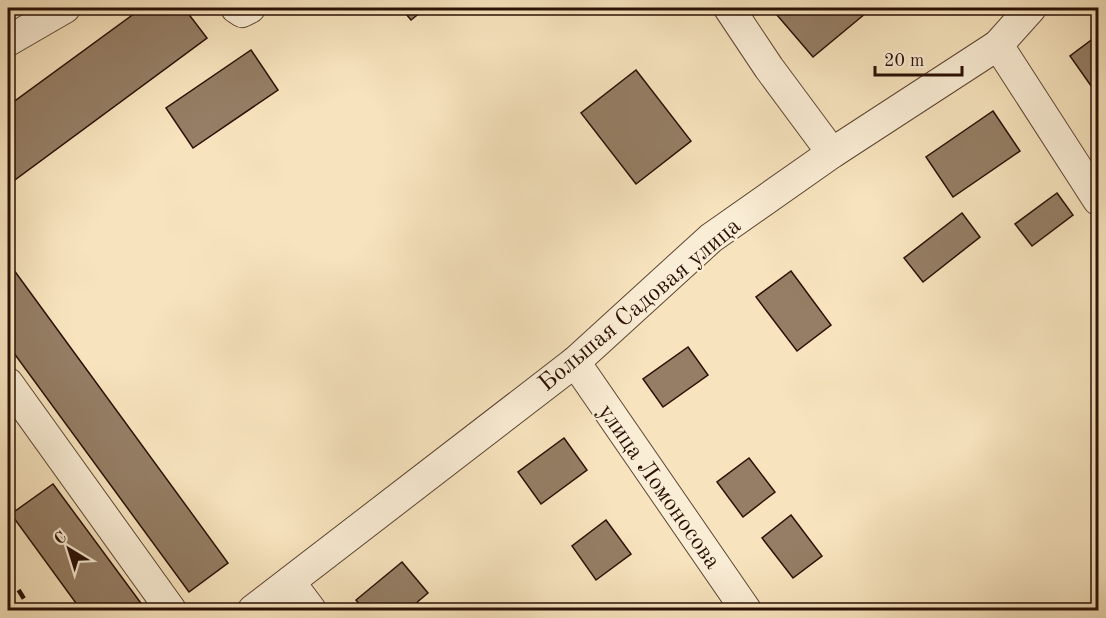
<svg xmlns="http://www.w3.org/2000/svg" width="1106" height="618" font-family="'Old Standard TT',serif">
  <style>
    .building { fill: #957e65; stroke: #2a1005; stroke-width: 1.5 }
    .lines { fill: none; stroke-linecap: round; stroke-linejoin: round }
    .minor-casing { stroke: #5d4533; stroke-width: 32 }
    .minor { stroke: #faedd5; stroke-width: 30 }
    .rail { stroke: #2a1005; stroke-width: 4.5; stroke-dasharray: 10 10; stroke-linecap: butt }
    .labels { text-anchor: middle; stroke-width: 4.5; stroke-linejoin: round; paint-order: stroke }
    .street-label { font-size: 24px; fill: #2a1005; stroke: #faedd5 }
  </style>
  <rect width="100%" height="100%" fill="#f7e4be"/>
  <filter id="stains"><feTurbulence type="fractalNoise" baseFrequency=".00333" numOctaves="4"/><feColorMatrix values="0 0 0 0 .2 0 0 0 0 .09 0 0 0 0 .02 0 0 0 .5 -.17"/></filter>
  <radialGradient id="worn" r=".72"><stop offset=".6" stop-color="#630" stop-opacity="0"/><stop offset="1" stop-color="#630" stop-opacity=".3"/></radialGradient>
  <g class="building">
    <path d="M 142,8 L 184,8 L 207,38 L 8,185 L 8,106 Z"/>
    <path d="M 401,8 L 426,8 L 411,20 Z"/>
    <path d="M 771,8 L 872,8 L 813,57 Z"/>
    <path d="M 1098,35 L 1098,86 L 1094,90 L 1070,56 Z"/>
    <path d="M 251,50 L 278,90 L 193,148 L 166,108 Z"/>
    <path d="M 636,70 L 691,141 L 636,184 L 581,113 Z"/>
    <path d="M 993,111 L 1020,151 L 953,197 L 926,157 Z"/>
    <path d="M 1057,193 L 1073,215 L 1032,246 L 1015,224 Z"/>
    <path d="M 962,213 L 980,237 L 923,282 L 904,258 Z"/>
    <path d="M 8,262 L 228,563 L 189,592 L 8,345 Z"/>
    <path d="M 791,271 L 831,325 L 797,351 L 756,297 Z"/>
    <path d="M 688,347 L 708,375 L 663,407 L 643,379 Z"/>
    <path d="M 564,438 L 587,470 L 541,504 L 518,472 Z"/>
    <path d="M 749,458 L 775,492 L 743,517 L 717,482 Z"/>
    <path d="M 53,484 L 146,610 L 81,610 L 11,514 Z"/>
    <path d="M 791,515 L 822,556 L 793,578 L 762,538 Z"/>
    <path d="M 606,520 L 631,554 L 596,580 L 572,546 Z"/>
    <path d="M 402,562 L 428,593 L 408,610 L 364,610 L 356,600 Z"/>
  </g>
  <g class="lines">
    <g class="minor-casing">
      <g id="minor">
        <path d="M 236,8 L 242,12 L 250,8"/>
        <path d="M 729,8 L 769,68 L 832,153"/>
        <path d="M 8,41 L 65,8"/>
        <path d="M 998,45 L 1098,200"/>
        <path d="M 575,362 L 746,610"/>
        <path d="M 8,383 L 171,610"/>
        <path d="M 290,582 L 311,610"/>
        <path d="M 253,610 L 575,362 L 711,238 L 832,153 L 998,45 L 1031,8"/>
      </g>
    </g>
    <use href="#minor" class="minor"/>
    <path class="rail" d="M 8,573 L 31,610"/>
  </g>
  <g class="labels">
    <g class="street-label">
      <text transform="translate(639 304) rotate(-40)" y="8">Большая Садовая улица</text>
      <text transform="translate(660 486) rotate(55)" y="8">улица Ломоносова</text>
    </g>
  </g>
  <rect width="1106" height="618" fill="none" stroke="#f7e4be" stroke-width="30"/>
  <rect x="9" y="9" width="1088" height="600" fill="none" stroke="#2a1005" stroke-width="3"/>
  <rect x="15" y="15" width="1076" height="588" fill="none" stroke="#2a1005" stroke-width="1.5"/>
  <g transform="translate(69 549) rotate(322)" stroke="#faedd5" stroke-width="4.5" paint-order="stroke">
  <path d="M0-4.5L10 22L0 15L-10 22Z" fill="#2a1005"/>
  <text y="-9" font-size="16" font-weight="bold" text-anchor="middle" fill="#2a1005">С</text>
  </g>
  <path d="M875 66v9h87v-9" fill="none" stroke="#2a1005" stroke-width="3"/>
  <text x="884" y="66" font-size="18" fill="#2a1005" stroke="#faedd5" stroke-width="4.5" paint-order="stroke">20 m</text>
  <rect width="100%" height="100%" filter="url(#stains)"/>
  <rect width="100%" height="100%" fill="url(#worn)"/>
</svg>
